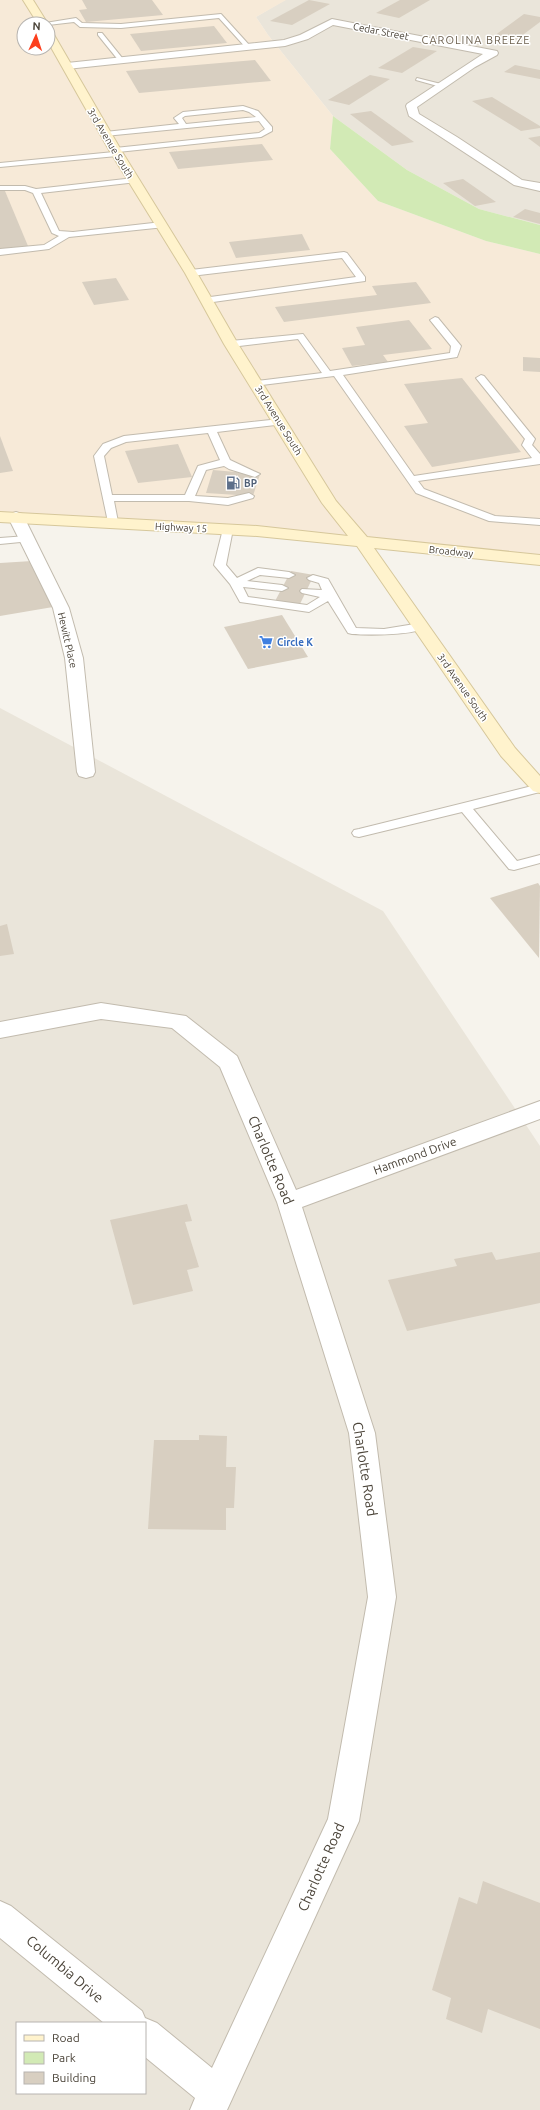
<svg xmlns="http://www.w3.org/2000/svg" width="540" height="2110" font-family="Ubuntu,sans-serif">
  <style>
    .residential { fill: #eae5da; fill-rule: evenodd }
    .commercial { fill: #f7ead8; fill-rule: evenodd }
    .green { fill: #d2eab5 }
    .building { fill: #d8cfc1 }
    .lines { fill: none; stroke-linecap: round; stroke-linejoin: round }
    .lane-casing { stroke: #c2bbae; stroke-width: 2 }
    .street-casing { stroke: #c2bbae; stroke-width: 2 }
    .secondary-casing { stroke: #d6c79b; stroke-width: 2 }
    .lane { fill: #fff; fill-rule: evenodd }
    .street { fill: #fff; fill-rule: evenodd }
    .secondary { fill: #fff3cd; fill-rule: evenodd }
    .labels { text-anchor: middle; stroke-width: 3; stroke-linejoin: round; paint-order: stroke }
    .far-street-label { font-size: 10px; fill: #4b4439; stroke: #fff }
    .far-service-label { font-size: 10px; font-weight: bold; fill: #4e5e75; stroke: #fff; text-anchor: start }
    .far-shop-label { font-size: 10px; font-weight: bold; fill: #366cbe; stroke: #fff; text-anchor: start }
    .far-neighbourhood-label { font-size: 11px; letter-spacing: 1px; fill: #6e6250; stroke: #fff }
    .street-label { font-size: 12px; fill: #4b4439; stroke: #fff }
    .near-street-label { font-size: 14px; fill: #4b4439; stroke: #fff }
  </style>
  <rect width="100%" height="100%" fill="#f6f3ec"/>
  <g class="residential">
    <path d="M 285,0 L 540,0 L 540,225 L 479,209 L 407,170 L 333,116 L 268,35 L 256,17 Z"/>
    <path d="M 0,708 L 383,911 L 540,1146 L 540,2110 L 0,2110 ZM 17,2023 L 145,2023 L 145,2093 L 17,2093 Z"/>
  </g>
  <path class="commercial" d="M 0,0 L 286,0 L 256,17 L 268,35 L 333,116 L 330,149 L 378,201 L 486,241 L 540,254 L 540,560 L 362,542 L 0,521 ZM 24,24 L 48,24 L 48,48 L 24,48 Z"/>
  <path class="green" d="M 333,116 L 407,170 L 479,209 L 540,225 L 540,254 L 486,241 L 378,201 L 330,149 Z"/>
  <g class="building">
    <path d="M 82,0 L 152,0 L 163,15 L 86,22 L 79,10 L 87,9 Z"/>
    <path d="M 309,0 L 330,4 L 292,25 L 270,21 Z"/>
    <path d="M 400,0 L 430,0 L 399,18 L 376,13 Z"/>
    <path d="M 524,14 L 540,17 L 540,22 L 516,40 L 494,36 Z"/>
    <path d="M 214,26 L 227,43 L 141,51 L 130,34 Z"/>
    <path d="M 413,47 L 437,51 L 402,73 L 378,68 Z"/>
    <path d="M 255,60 L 271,81 L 139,93 L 126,71 Z"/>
    <path d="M 515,65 L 540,70 L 540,79 L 504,72 Z"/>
    <path d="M 370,75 L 390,79 L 349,105 L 328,100 Z"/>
    <path d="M 492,97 L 540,126 L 540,128 L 521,131 L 472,101 Z"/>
    <path d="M 371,111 L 414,142 L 392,146 L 350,114 Z"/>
    <path d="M 540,136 L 540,147 L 528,138 Z"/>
    <path d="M 262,144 L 273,160 L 178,169 L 169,152 Z"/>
    <path d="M 463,179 L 496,202 L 475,206 L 443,183 Z"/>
    <path d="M 0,191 L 5,191 L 28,246 L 0,249 Z"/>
    <path d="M 525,209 L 540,213 L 540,224 L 513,217 Z"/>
    <path d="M 302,234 L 310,250 L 236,258 L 229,242 Z"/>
    <path d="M 116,278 L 129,300 L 94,305 L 82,282 Z"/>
    <path d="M 416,282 L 431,303 L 284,322 L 275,307 L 377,295 L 372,286 Z"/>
    <path d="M 409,320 L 432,349 L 383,355 L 388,362 L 352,366 L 342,348 L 365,345 L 356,327 Z"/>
    <path d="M 523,357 L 540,358 L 540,372 L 523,371 Z"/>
    <path d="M 462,378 L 521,452 L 432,467 L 404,426 L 428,423 L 404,384 Z"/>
    <path d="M 0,436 L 13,471 L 0,473 Z"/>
    <path d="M 178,444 L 192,477 L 138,483 L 125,451 Z"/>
    <path d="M 213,470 L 260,474 L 253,496 L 206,493 Z"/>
    <path d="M 32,561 L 53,607 L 0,616 L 0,563 Z"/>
    <path d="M 291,571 L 314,575 L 299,606 L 274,603 Z"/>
    <path d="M 282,615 L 308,657 L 248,669 L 224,627 Z"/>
    <path d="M 538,883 L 540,886 L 539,958 L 490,898 Z"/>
    <path d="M 7,924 L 14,954 L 0,956 L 0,926 Z"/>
    <path d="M 187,1204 L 192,1221 L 185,1222 L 199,1267 L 187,1270 L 193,1291 L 133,1305 L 110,1220 Z"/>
    <path d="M 492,1252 L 496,1260 L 540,1252 L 540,1303 L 407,1331 L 388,1280 L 457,1266 L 454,1259 Z"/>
    <path d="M 199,1435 L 227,1436 L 226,1467 L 236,1467 L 234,1508 L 226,1508 L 226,1530 L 148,1529 L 154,1440 L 199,1440 Z"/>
    <path d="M 483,1881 L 540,1903 L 540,2029 L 488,2009 L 482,2033 L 446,2019 L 451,1998 L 432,1990 L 459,1897 L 477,1904 Z"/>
  </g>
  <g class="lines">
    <g class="lane-casing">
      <g id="lane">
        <path d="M 221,14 L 251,47 L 251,49 L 247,49 L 219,18 L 121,28 L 80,27 L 74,22 L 48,25 L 39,24 L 76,18 L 82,23 L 121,24 Z"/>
        <path d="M 98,33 L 102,33 L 123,59 L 123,61 L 119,61 L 98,35 Z"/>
        <path d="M 417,78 L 445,85 L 441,87 L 416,80 Z"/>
        <path d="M 243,106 L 258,111 L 272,127 L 272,131 L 261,137 L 118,152 L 121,154 L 117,156 L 0,167 L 0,163 L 114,152 L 111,150 L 115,148 L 259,133 L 265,129 L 259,121 L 105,136 L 101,134 L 105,132 L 179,124 L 174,118 L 183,112 ZM 243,110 L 249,112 L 256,117 L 186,124 L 182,118 L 185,116 Z"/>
        <path d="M 134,178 L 138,180 L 137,182 L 41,193 L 59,231 L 73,232 L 162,222 L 166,225 L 165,227 L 69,237 L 49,249 L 0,255 L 0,249 L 44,245 L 59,236 L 52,233 L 33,193 L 25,190 L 0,190 L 0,186 L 25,186 L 36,189 Z"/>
        <path d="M 344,252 L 347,253 L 365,277 L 365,281 L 206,303 L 202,300 L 203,298 L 356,277 L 342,258 L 191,276 L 187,273 L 191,270 Z"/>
        <path d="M 435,317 L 438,318 L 461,346 L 457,357 L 343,375 L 414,476 L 532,458 L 522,445 L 525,439 L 476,378 L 481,375 L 484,376 L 535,439 L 532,445 L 540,454 L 540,464 L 418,481 L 424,489 L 495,516 L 540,519 L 540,525 L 489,521 L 416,493 L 334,376 L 254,386 L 252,384 L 257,381 L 322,373 L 298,339 L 231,347 L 226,344 L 231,341 L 303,334 L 330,371 L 450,353 L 451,346 L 430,320 Z"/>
        <path d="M 280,419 L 285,422 L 284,424 L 217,432 L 230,460 L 260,474 L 255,477 L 229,469 L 224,466 L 206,470 L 195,496 L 228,498 L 249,493 L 254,496 L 253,498 L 228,505 L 189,501 L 114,501 L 118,522 L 113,525 L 108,522 L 94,456 L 103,444 L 124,436 ZM 208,433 L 220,460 L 198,466 L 185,495 L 112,495 L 104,456 L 111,448 L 126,442 Z"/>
        <path d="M 228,526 L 233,529 L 226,565 L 237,578 L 258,568 L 289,572 L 295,575 L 289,578 L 260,575 L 247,581 L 282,585 L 288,588 L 282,591 L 243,587 L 248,597 L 307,605 L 320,597 L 302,593 L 300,591 L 302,589 L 322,590 L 319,583 L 309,580 L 307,578 L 313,575 L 328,579 L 356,628 L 384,629 L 421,623 L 427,626 C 419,636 365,635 352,634 L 348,633 L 328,601 L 309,612 L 240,602 L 230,584 L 214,565 L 223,529 Z"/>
        <path d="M 27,536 L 31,537 L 32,539 L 31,541 L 0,544 L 0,538 Z"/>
        <path d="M 540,784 L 540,792 L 473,809 L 517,861 L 540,855 L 540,863 L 514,870 L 509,869 L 462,812 L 359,837 L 354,836 L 352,833 L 354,830 L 359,829 Z"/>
      </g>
    </g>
    <g class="street-casing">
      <g id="street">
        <path d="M 332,19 L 497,51 L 498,53 L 497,55 L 475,67 L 417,107 L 419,114 L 457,137 L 522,180 L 540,183 L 540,191 L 514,185 L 409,116 L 406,106 L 407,104 L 483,54 L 333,25 L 308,39 L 285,46 L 67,69 L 62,66 L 67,63 L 284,40 L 300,35 Z"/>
        <path d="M 16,512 L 22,514 L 24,517 L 69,608 L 83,658 L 95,772 L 93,776 L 86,778 L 79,776 L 77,772 L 65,658 L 53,608 L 8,517 L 10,514 Z"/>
        <path d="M 101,1003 L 186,1016 L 237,1056 L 296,1190 L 540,1101 L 540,1119 L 302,1207 L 375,1433 L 396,1597 L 359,1821 L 227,2110 L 190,2110 L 195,2098 L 145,2057 L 145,2023 L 104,2023 L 0,1938 L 0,1901 L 11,1906 L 142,2011 L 145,2018 L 157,2023 L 212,2068 L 328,1819 L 368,1597 L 349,1433 L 277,1202 L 220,1067 L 172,1028 L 101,1019 L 0,1038 L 0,1022 Z"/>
      </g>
    </g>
    <g class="secondary-casing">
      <g id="secondary">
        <path d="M 23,0 L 33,0 L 48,24 L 38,24 Z"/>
        <path d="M 48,30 L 53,33 L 121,150 L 197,273 L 238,344 L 336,501 L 367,537 L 540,555 L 540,565 L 374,548 L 515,748 L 540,776 L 540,793 L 533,791 L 501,756 L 357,546 L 257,536 L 0,522 L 0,512 L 257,526 L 348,536 L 322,503 L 224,344 L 185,273 L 109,150 L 48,42 Z"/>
      </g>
    </g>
    <use href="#lane" class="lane"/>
    <use href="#street" class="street"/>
    <use href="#secondary" class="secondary"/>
  </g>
  <defs>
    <g id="fuel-bare" transform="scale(1.08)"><path d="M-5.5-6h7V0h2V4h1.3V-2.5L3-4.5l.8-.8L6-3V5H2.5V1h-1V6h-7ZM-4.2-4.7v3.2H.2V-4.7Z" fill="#5c6f8a" stroke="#fff" stroke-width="2.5" paint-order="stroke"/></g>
    <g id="supermarket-bare" transform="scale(1.08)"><path d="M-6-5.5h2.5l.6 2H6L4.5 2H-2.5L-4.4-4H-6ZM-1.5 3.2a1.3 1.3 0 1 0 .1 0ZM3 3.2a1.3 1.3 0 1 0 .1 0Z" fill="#3f7fe0" stroke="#fff" stroke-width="2.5" paint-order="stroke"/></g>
  </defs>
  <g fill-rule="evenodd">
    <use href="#fuel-bare" x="233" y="483"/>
    <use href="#supermarket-bare" x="266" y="642"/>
  </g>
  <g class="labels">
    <g class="far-street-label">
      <text transform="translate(381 31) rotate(11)" y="4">Cedar Street</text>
      <text transform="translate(111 143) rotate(59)" y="4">3rd Avenue South</text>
      <text transform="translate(279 420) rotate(58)" y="4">3rd Avenue South</text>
      <text transform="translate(181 527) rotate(3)" y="4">Highway 15</text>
      <text transform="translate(451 551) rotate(6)" y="4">Broadway</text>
      <text transform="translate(68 640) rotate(77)" y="4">Hewitt Place</text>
      <text transform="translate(463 687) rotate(55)" y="4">3rd Avenue South</text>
    </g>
    <g class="far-service-label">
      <text x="244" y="487">BP</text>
    </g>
    <g class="far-shop-label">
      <text x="277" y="646">Circle K</text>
    </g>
    <g class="far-neighbourhood-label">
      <text x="476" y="44">CAROLINA BREEZE</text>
    </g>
    <g class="street-label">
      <text transform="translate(415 1156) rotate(-20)" y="4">Hammond Drive</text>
    </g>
    <g class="near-street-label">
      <text transform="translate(271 1160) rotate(67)" y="5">Charlotte Road</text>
      <text transform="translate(365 1469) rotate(81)" y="5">Charlotte Road</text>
      <text transform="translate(321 1867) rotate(-66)" y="5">Charlotte Road</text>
      <text transform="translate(65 1969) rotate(40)" y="5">Columbia Drive</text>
    </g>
  </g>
  <rect x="16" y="2022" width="130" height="72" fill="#ffffff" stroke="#b7b4b0"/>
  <rect x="24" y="2035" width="20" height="6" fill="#fff3cd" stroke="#b7b4b0"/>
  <text x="52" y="2042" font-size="12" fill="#4b4439">Road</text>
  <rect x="24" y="2052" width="20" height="12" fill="#d2eab5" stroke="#b7b4b0"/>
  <text x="52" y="2062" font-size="12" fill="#4b4439">Park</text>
  <rect x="24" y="2072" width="20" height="12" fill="#d8cfc1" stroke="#b7b4b0"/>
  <text x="52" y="2082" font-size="12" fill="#4b4439">Building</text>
  <g transform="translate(36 36) rotate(3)"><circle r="19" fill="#ffffff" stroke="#b7b4b0"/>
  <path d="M0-3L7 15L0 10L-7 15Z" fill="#fc3f1d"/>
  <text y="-6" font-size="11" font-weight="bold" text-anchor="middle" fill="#4b4439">N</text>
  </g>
</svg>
